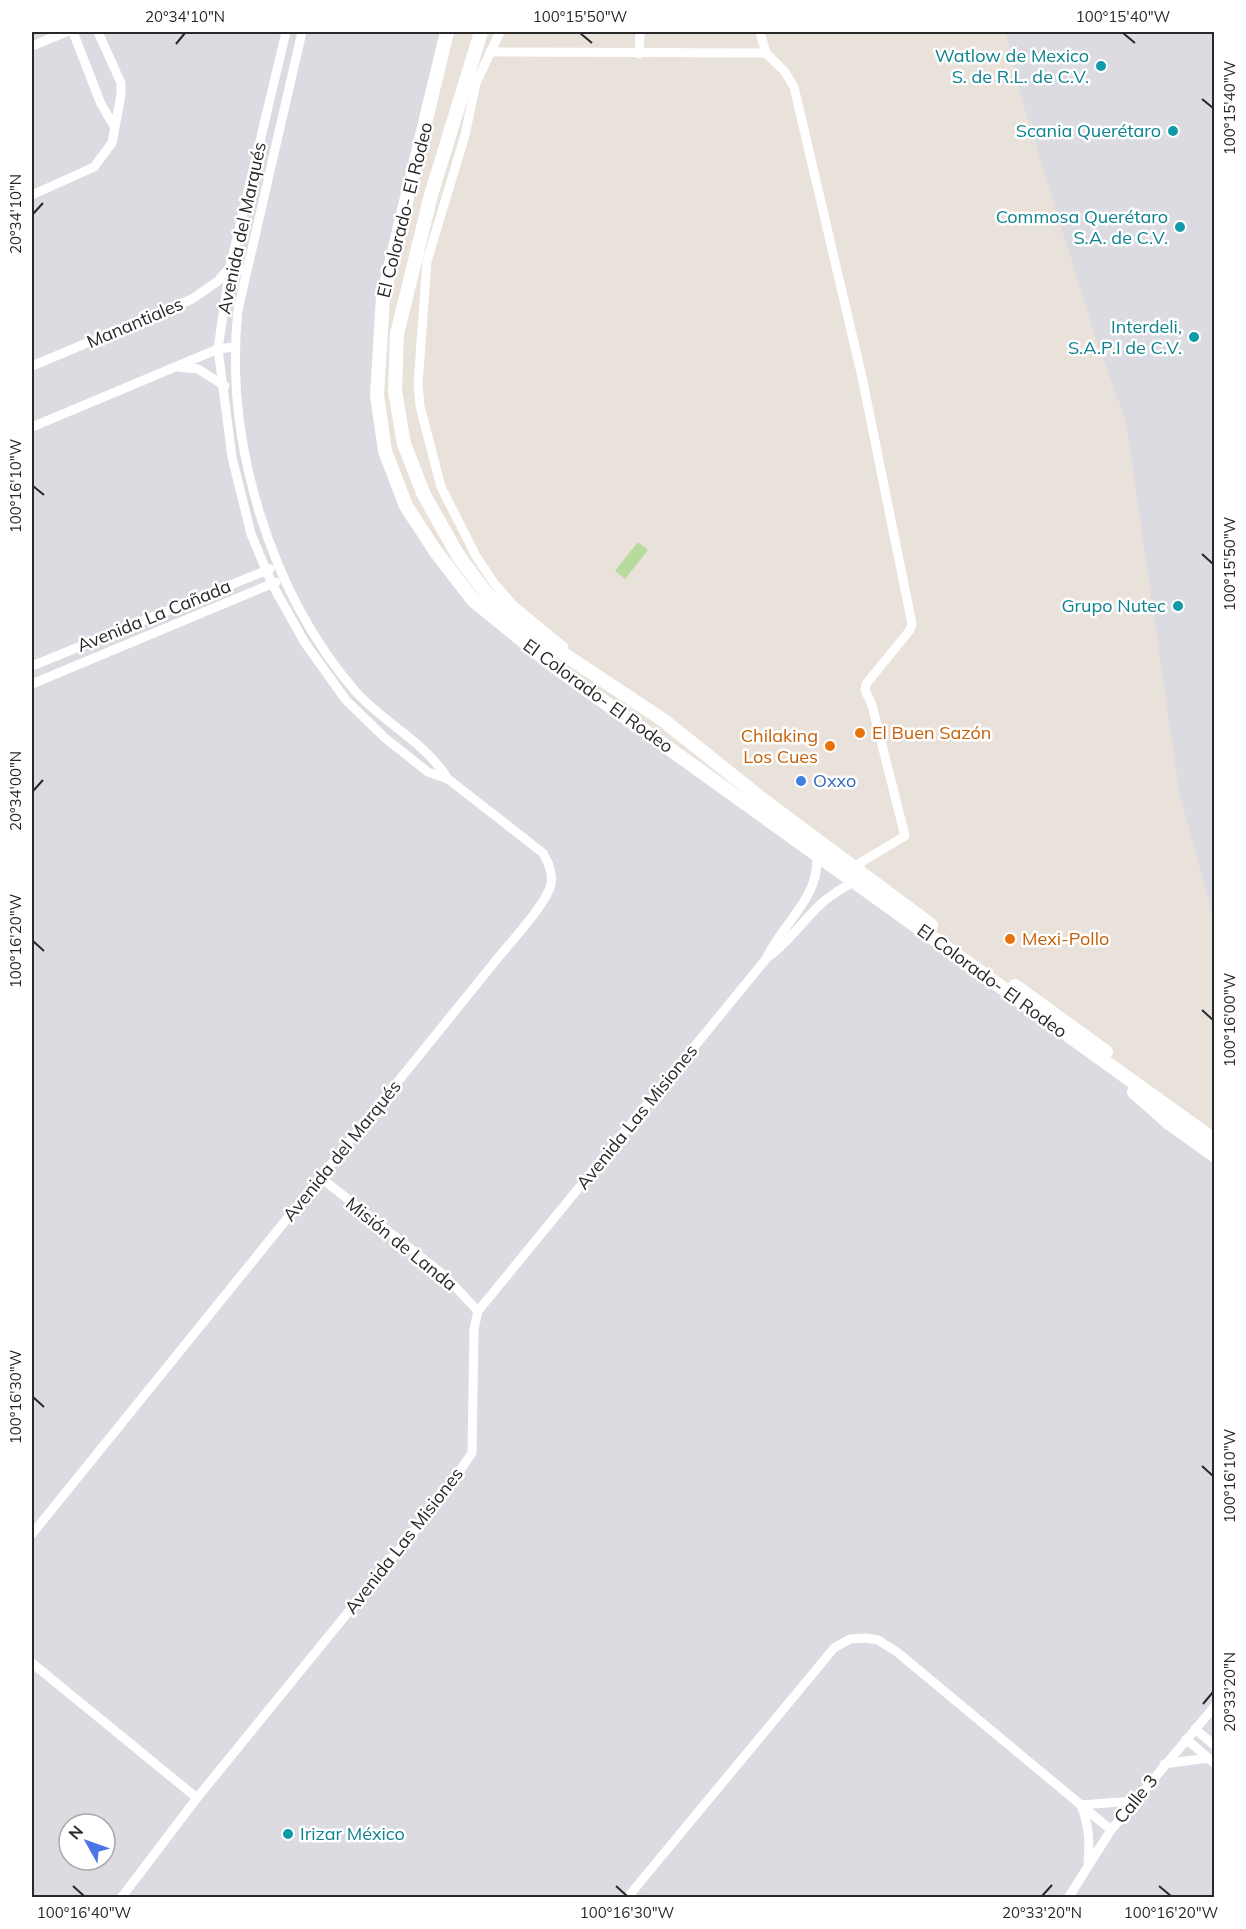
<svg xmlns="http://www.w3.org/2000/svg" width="1246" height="1929" font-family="Mulish,sans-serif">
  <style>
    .industrial { fill: #dcdbe2; fill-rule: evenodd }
    .green { fill: #b7da9d }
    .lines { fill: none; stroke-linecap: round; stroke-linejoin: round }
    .minor { stroke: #fff; stroke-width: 9 }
    .secondary { stroke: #fff; stroke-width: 14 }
    .ticks { fill: none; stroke: #282828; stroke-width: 2 }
    .culture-dot { fill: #0f9aa8; stroke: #fff; stroke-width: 2 }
    .food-dot { fill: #e8710a; stroke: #fff; stroke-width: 2 }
    .shop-dot { fill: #3f7fe0; stroke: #fff; stroke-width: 2 }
    .labels { text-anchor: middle; stroke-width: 5; stroke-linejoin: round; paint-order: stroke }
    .culture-label { font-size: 18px; fill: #0d838f; stroke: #fff; text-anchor: end }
    .street-label { font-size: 18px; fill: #282828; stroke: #fff }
    .food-label { font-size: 18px; fill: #c56008; stroke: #fff; text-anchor: start }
    .shop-label { font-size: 18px; fill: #366cbe; stroke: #fff; text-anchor: start }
    .neatline { fill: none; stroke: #282828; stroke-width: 2 }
    .ticks-label { font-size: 15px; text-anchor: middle; fill: #282828 }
  </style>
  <rect width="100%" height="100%" fill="#e9e2db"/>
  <g class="industrial">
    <path d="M 32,32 L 448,32 L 379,342 L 377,395 L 406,506 L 473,600 L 1075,1042 L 1214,1163 L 1214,1897 L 32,1898 ZM 69,1824 L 105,1824 L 105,1860 L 69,1860 Z"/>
    <path d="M 1006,32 L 1214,32 L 1214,919 L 1180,796 L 1126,422 L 1095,336 L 1019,90 Z"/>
  </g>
  <path class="green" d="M 638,542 L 648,550 L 625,579 L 615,571 Z"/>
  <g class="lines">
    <g class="minor">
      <path d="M 73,32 L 101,104 L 114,126"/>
      <path d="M 302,32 L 238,310 C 224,440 270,593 356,692 C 384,723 426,743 448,779"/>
      <path d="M 500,32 L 476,83 L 465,135 L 427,261 L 418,384 L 420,406 L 441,487 L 476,556 L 494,583 L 513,605 L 564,647"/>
      <path d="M 760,32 L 766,53 L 785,72 L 794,87 L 862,377 L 912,624 L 910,630 L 866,684 L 865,690 L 872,705 L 905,836 L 853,867"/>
      <path d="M 32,46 L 66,32"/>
      <path d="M 490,52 L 766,53"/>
      <path d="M 639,54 L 640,32"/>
      <path d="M 32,195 L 94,167 L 112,143 L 121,95 L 121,83 L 98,32"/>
      <path d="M 32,366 L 192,299 L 218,281 L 230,267 L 246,270"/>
      <path d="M 178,367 L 198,369 L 225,386"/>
      <path d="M 32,427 L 218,349 L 234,347"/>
      <path d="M 32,666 L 270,569"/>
      <path d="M 32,684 L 276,582"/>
      <path d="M 768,957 C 786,945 796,929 812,913 C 824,899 839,890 855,881"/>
      <path d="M 321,1178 L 445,1276 L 478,1311"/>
      <path d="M 32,1534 L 493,964 C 507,946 547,904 551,884 C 553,872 548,862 543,853 L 448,779 L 428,772 L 385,738 L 346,700 L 305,643 L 272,584 L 251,534 L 232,457 L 218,349 L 230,267 L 286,32"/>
      <path d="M 32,1663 L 197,1798"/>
      <path d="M 1195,1729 L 1214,1745"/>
      <path d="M 1186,1739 L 1214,1763"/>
      <path d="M 1164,1764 L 1208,1758"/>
      <path d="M 1088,1863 C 1090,1841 1089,1826 1081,1805 L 1134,1801"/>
      <path d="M 121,1898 L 197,1798 L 441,1498 L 472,1453 L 474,1329 L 478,1311 L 766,959 C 782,923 823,895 816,853"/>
      <path d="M 627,1898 L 834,1648 L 850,1639 L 866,1638 L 878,1640 L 897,1652 L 1111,1830"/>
      <path d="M 1068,1898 L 1111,1830 L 1214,1707"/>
    </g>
    <g class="secondary">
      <path d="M 447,32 L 383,297 L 377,395 L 385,451 L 406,506 L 436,552 L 473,600 L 550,663 L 1214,1140"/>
      <path d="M 481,32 L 431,195 L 397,334 L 395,391 L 404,444 L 424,495 L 459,557 L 486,593 L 526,629 L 663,720 L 762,799 L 931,925"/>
      <path d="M 1015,986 L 1106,1052"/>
      <path d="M 1134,1092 L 1169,1123 L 1214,1155"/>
    </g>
  </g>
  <path class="ticks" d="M 580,33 L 592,43M 1123,33 L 1135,43M 176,44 L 185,33M 1202,99 L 1213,108M 33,214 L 43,203M 33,486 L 44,495M 1202,554 L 1213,564M 33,791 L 43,780M 33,941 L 44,951M 1202,1010 L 1213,1020M 33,1397 L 44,1407M 1202,1466 L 1213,1476M 1203,1704 L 1213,1692M 73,1886 L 84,1896M 616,1886 L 627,1896M 1159,1886 L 1171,1896M 1042,1896 L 1052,1885"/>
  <g class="culture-dot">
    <circle cx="1101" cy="66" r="6"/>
    <circle cx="1173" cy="131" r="6"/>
    <circle cx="1180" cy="227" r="6"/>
    <circle cx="1194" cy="337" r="6"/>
    <circle cx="1178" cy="606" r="6"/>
    <circle cx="288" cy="1834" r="6"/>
  </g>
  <g class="food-dot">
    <circle cx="860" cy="733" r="6"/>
    <circle cx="830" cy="746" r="6"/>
    <circle cx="1010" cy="939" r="6"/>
  </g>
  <circle class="shop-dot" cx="801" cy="781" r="6"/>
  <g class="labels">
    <g class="culture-label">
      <text x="1089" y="62">Watlow de Mexico<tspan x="1089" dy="21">S. de R.L. de C.V.</tspan></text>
      <text x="1161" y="137">Scania Querétaro</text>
      <text x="1168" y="223">Commosa Querétaro<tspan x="1168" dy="21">S.A. de C.V.</tspan></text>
      <text x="1182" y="333">Interdeli,<tspan x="1182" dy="21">S.A.P.I de C.V.</tspan></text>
      <text x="1166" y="612">Grupo Nutec</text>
      <text x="300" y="1840" text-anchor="start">Irizar México</text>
    </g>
    <g class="street-label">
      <text transform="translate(405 210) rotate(-76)" y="6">El Colorado- El Rodeo</text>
      <text transform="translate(242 228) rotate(-78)" y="6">Avenida del Marqués</text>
      <text transform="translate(135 323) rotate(-23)" y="6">Manantiales</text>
      <text transform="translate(154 616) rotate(-22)" y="6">Avenida La Cañada</text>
      <text transform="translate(598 696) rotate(36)" y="6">El Colorado- El Rodeo</text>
      <text transform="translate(992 981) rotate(36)" y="6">El Colorado- El Rodeo</text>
      <text transform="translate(637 1117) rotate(-51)" y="6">Avenida Las Misiones</text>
      <text transform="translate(342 1151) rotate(-51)" y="6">Avenida del Marqués</text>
      <text transform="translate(401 1244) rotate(39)" y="6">Misión de Landa</text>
      <text transform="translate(404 1541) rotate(-52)" y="6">Avenida Las Misiones</text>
      <text transform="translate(1136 1799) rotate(-51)" y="6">Calle 3</text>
    </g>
    <g class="food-label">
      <text x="872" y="739">El Buen Sazón</text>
      <text x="818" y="742" text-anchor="end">Chilaking<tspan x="818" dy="21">Los Cues</tspan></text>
      <text x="1022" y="945">Mexi-Pollo</text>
    </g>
    <g class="shop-label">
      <text x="813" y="787">Oxxo</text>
    </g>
  </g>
  <rect width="1246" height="1929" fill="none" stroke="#ffffff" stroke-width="66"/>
  <g transform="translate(87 1842) rotate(310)"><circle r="28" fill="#ffffff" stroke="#a9a9a9" stroke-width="1.5"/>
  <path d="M0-4.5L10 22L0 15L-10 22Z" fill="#4b74e6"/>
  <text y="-9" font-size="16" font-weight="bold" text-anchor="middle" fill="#282828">N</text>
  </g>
  <rect x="33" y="33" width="1180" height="1863" class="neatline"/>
  <g class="ticks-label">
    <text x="185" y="22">20°34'10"N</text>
    <text x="580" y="22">100°15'50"W</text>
    <text x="1123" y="22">100°15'40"W</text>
    <text transform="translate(1230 108) rotate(-90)" y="5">100°15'40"W</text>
    <text transform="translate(16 214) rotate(-90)" y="5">20°34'10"N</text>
    <text transform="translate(16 486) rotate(-90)" y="5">100°16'10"W</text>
    <text transform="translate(1230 564) rotate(-90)" y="5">100°15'50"W</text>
    <text transform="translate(16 791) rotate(-90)" y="5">20°34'00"N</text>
    <text transform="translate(16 941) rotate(-90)" y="5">100°16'20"W</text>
    <text transform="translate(1230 1020) rotate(-90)" y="5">100°16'00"W</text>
    <text transform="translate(16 1397) rotate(-90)" y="5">100°16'30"W</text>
    <text transform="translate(1230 1476) rotate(-90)" y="5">100°16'10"W</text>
    <text transform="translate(1230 1692) rotate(-90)" y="5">20°33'20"N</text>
    <text x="84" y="1918">100°16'40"W</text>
    <text x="627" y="1918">100°16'30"W</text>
    <text x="1042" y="1918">20°33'20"N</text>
    <text x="1171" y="1918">100°16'20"W</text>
  </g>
</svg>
